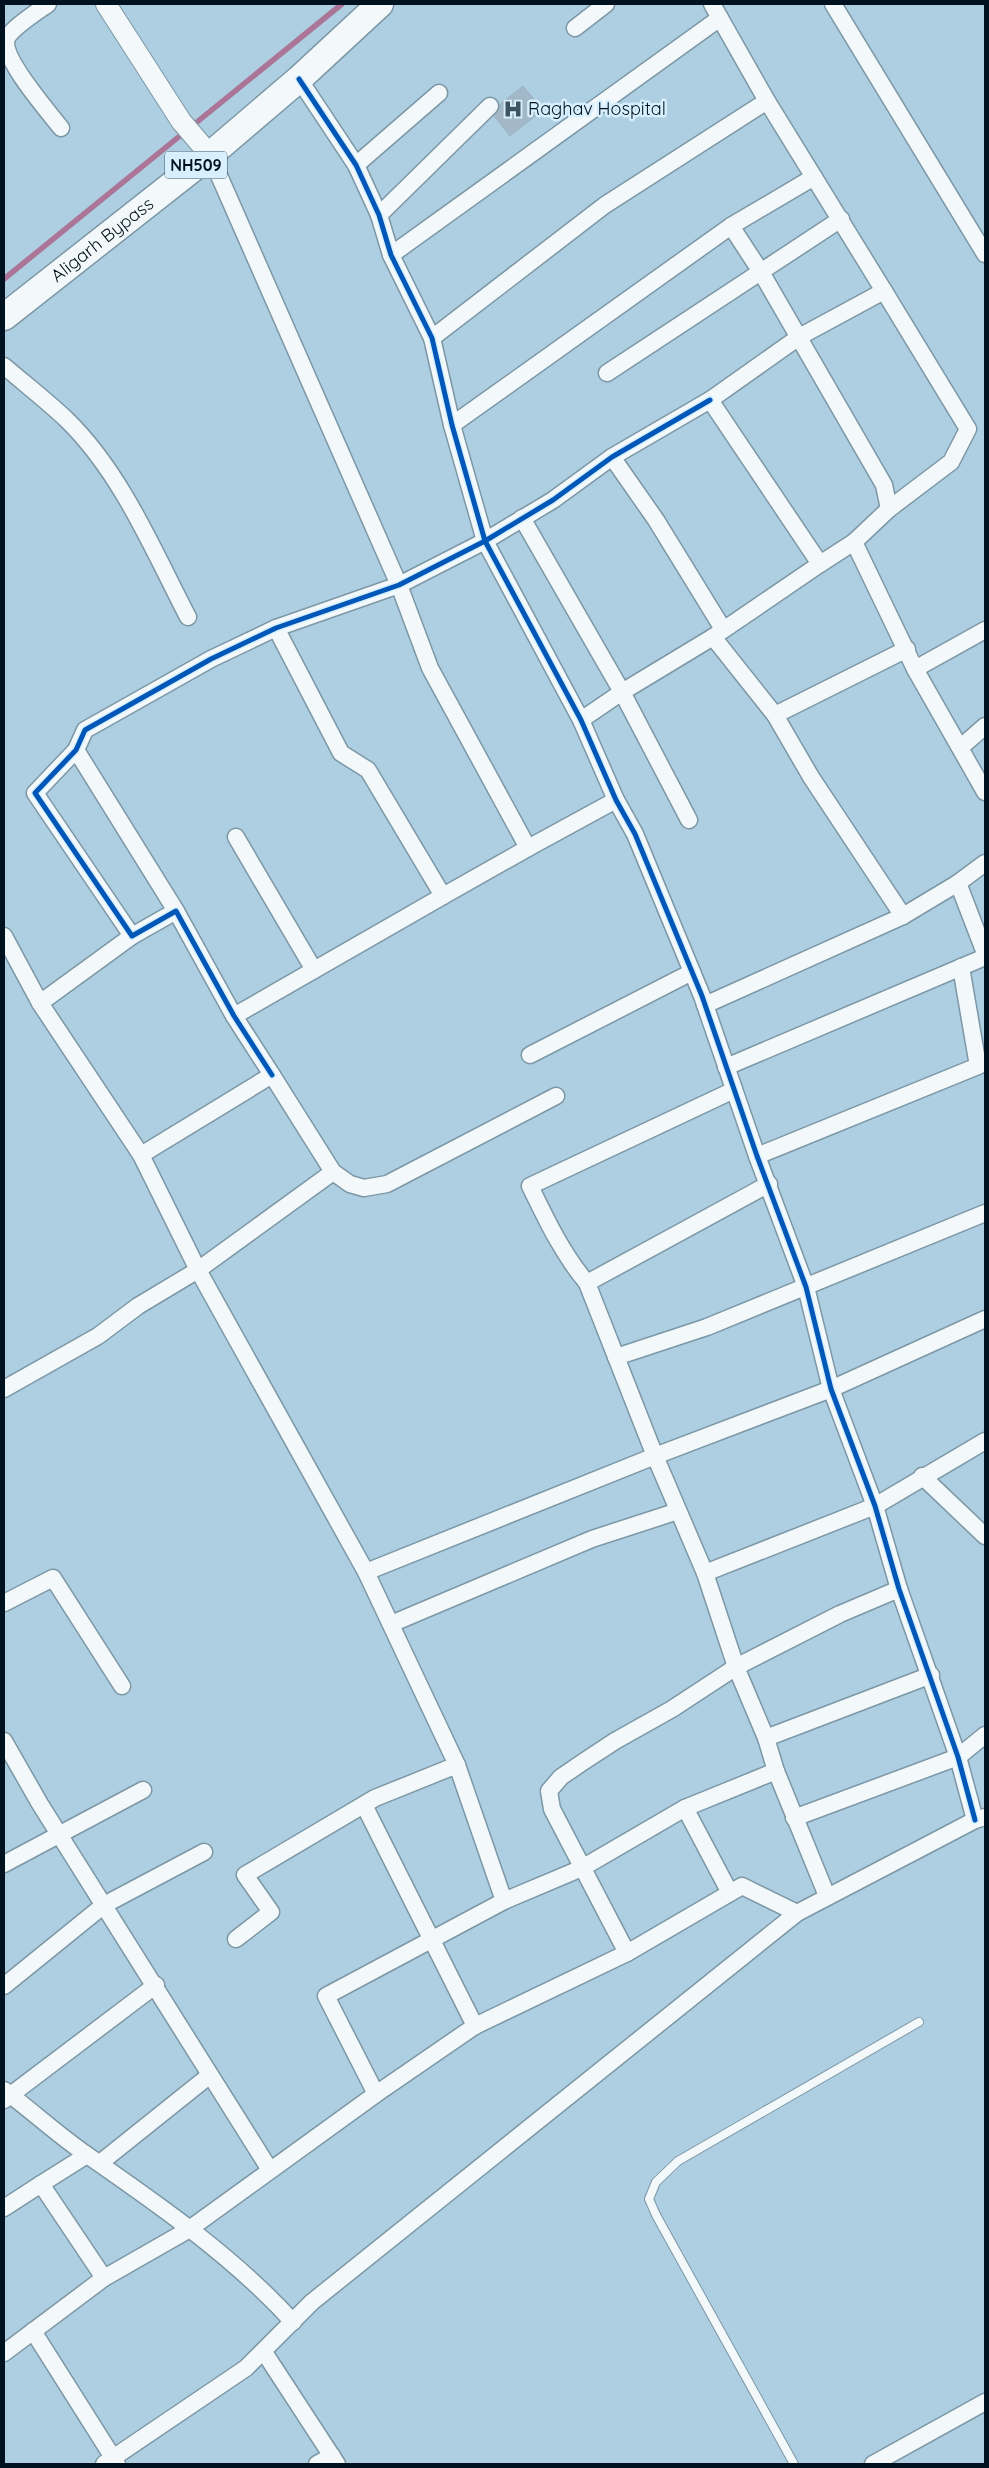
<svg xmlns="http://www.w3.org/2000/svg" width="989" height="2468" font-family="Quicksand,sans-serif">
  <style>
    .lines { fill: none; stroke-linecap: round; stroke-linejoin: round }
    .stream { stroke: #ab7598; stroke-width: 5.5 }
    .building { fill: #a2b8c8; stroke: #9eb4c4 }
    .service-casing { stroke: #7c97a5; stroke-width: 10 }
    .minor-casing { stroke: #7c97a5; stroke-width: 19 }
    .tertiary-casing { stroke: #7c97a5; stroke-width: 22 }
    .trunk-casing { stroke: #7c97a5; stroke-width: 29 }
    .service { stroke: #f3f8fa; stroke-width: 8 }
    .minor { stroke: #f3f8fa; stroke-width: 16 }
    .tertiary { stroke: #f3f8fa; stroke-width: 20 }
    .trunk { stroke: #f3f8fa; stroke-width: 26 }
    .cycleway-casing { stroke: #d8f0fe; stroke-width: 8 }
    .cycleway { stroke: #0057b8; stroke-width: 5 }
    .labels { text-anchor: middle; stroke-width: 5; stroke-linejoin: round; paint-order: stroke }
    .shield { fill: #d8f0fe; stroke: #415562; stroke-width: 1 }
    .shield-label { font-size: 16px; font-weight: bold; fill: #00121f }
    .poi-label { font-size: 18px; fill: #00121f; stroke: #d8f0fe; text-anchor: start }
    .street-label { font-size: 18px; fill: #00121f; stroke: #d8f0fe }
  </style>
  <rect width="100%" height="100%" fill="#aecfe1"/>
  <g class="lines">
    <path class="stream" d="M 4,279 L 342,4"/>
  </g>
  <path class="building" d="M 523,86 L 543,110 L 510,136 L 494,116 L 499,109 L 500,104 Z"/>
  <g class="lines">
    <g class="service-casing">
      <path id="service" d="M 794,2464 L 656,2215 L 649,2199 L 656,2182 L 678,2161 L 919,2022"/>
    </g>
    <g class="minor-casing">
      <g id="minor">
        <path d="M 48,4 C 37,12 13,27 7,38 C 0,57 48,111 61,128"/>
        <path d="M 833,4 L 985,254"/>
        <path d="M 575,28 L 606,4"/>
        <path d="M 299,79 L 356,165 L 379,215 L 391,255 L 432,338 L 452,425 L 485,541 L 581,720 L 616,800 L 635,834 L 702,996 L 757,1156 L 806,1287 L 831,1389 L 875,1506 L 899,1589 L 958,1757 L 975,1820"/>
        <path d="M 210,155 L 399,585 L 430,668 L 528,848 L 616,800"/>
        <path d="M 356,165 L 439,93"/>
        <path d="M 379,215 L 490,106"/>
        <path d="M 731,226 L 761,272 L 884,485 L 889,509"/>
        <path d="M 391,255 L 720,18"/>
        <path d="M 432,338 L 605,205 L 767,101"/>
        <path d="M 4,366 C 25,384 47,401 67,420 C 122,474 153,550 188,617"/>
        <path d="M 607,373 L 841,219"/>
        <path d="M 452,425 L 731,226 L 814,177"/>
        <path d="M 612,457 L 656,520 L 723,629"/>
        <path d="M 522,518 L 622,692 L 713,637 L 820,564 L 710,400 L 799,337 L 884,291 L 767,101 L 712,4"/>
        <path d="M 854,542 L 889,509 L 951,462 L 968,429 L 884,291"/>
        <path d="M 820,564 L 854,542 L 915,669 L 985,792"/>
        <path d="M 713,637 L 775,715 L 811,777 L 903,916"/>
        <path d="M 915,669 L 985,630"/>
        <path d="M 775,715 L 907,649"/>
        <path d="M 581,720 L 622,692 L 689,820"/>
        <path d="M 961,747 L 985,726"/>
        <path d="M 76,750 L 176,911"/>
        <path d="M 236,837 L 314,970"/>
        <path d="M 985,863 L 958,883 L 985,953"/>
        <path d="M 443,896 L 528,848"/>
        <path d="M 4,936 L 40,1003 L 141,1155 L 198,1270 L 366,1572 L 457,1765 L 504,1901"/>
        <path d="M 961,967 L 978,1066 L 985,1062"/>
        <path d="M 40,1003 L 132,936"/>
        <path d="M 705,1005 L 903,916 L 958,883"/>
        <path d="M 234,1016 L 443,896 L 368,770 L 341,753 L 276,628"/>
        <path d="M 530,1055 L 692,972"/>
        <path d="M 726,1067 L 985,957"/>
        <path d="M 272,1075 L 234,1016 L 176,911 L 132,936 L 35,793 L 76,750 L 85,730 L 211,659 L 276,628 L 399,585 L 485,541 L 553,500 L 612,457 L 710,400"/>
        <path d="M 141,1155 L 272,1075 L 333,1172 L 350,1184 L 364,1188 L 387,1184 L 556,1096"/>
        <path d="M 757,1156 L 978,1066"/>
        <path d="M 587,1283 C 562,1253 547,1221 530,1186 L 734,1090"/>
        <path d="M 616,1357 L 707,1327 L 985,1213"/>
        <path d="M 4,1389 L 98,1336 L 138,1306 L 198,1270 L 333,1172"/>
        <path d="M 922,1476 L 985,1536"/>
        <path d="M 366,1572 L 655,1456 L 831,1389 L 985,1319"/>
        <path d="M 705,1573 L 655,1456 L 587,1283 L 769,1184"/>
        <path d="M 4,1603 L 53,1578 L 122,1686"/>
        <path d="M 391,1624 L 592,1539 L 678,1511"/>
        <path d="M 766,1738 L 931,1675"/>
        <path d="M 4,1741 L 40,1804 L 270,2170"/>
        <path d="M 364,1805 L 475,2026"/>
        <path d="M 685,1808 L 730,1893"/>
        <path d="M 794,1818 L 958,1757 L 985,1735"/>
        <path d="M 4,1864 L 143,1790"/>
        <path d="M 827,1896 L 776,1771 L 766,1738 L 736,1667 L 705,1573 L 875,1506 L 985,1441"/>
        <path d="M 236,1939 L 271,1912 L 245,1875 L 375,1798 L 457,1765"/>
        <path d="M 627,1953 L 552,1809 L 549,1791 L 561,1777 L 583,1762 L 615,1741 L 672,1709 L 736,1667 L 840,1614 L 899,1589"/>
        <path d="M 4,1986 L 104,1905 L 204,1852"/>
        <path d="M 4,2090 C 32,2111 58,2135 87,2155 C 159,2205 234,2257 293,2322"/>
        <path d="M 376,2094 L 326,1996 L 504,1901 L 582,1868 L 685,1808 L 776,1771"/>
        <path d="M 4,2100 L 156,1985"/>
        <path d="M 100,2163 L 210,2075"/>
        <path d="M 41,2184 L 87,2155"/>
        <path d="M 4,2208 L 41,2184 L 104,2278"/>
        <path d="M 33,2331 L 117,2464"/>
        <path d="M 264,2352 L 337,2464"/>
        <path d="M 4,2353 L 104,2278 L 188,2230 L 376,2094 L 475,2026 L 627,1953 L 742,1886 L 797,1913 L 975,1820 L 985,1817"/>
        <path d="M 104,2464 L 246,2368 L 312,2302 L 797,1913"/>
        <path d="M 317,2464 L 332,2456"/>
        <path d="M 873,2464 L 985,2402"/>
      </g>
    </g>
    <g class="tertiary-casing">
      <path id="tertiary" d="M 106,4 L 181,121 L 210,155"/>
    </g>
    <g class="trunk-casing">
      <g id="trunk">
        <path id="s1" d="M 4,317 L 210,155 L 299,79 L 380,4"/>
      </g>
    </g>
    <use href="#service" class="service"/>
    <use href="#minor" class="minor"/>
    <use href="#tertiary" class="tertiary"/>
    <use href="#trunk" class="trunk"/>
    <g class="cycleway-casing">
      <g id="cycleway">
        <path d="M 299,79 L 356,165 L 379,215 L 391,255 L 432,338 L 452,425 L 485,541 L 581,720 L 616,800 L 635,834 L 702,996 L 757,1156 L 806,1287 L 831,1389 L 875,1506 L 899,1589 L 958,1757 L 975,1820"/>
        <path d="M 272,1075 L 234,1016 L 176,911 L 132,936 L 35,793 L 76,750 L 85,730 L 211,659 L 276,628 L 399,585 L 485,541 L 553,500 L 612,457 L 710,400"/>
      </g>
    </g>
    <use href="#cycleway" class="cycleway"/>
  </g>
  <defs>
    <g id="hospital-bare" transform="scale(1.5)"><path d="M-5-5h3v3.5h4V-5h3V5h-3V1.5h-4V5h-3Z" fill="#3d5463" stroke="#d8f0fe" stroke-width="2.5" paint-order="stroke"/></g>
  </defs>
  <g fill-rule="evenodd">
    <use href="#hospital-bare" x="513" y="109"/>
  </g>
  <g class="labels">
    <rect class="shield" x="165" y="151.5" width="62" height="27" rx="4"/>
    <g class="shield-label">
      <text x="196" y="171">NH509</text>
    </g>
    <g class="poi-label">
      <text x="528" y="115">Raghav Hospital</text>
    </g>
    <g class="street-label">
      <text dy="6" stroke="none"><textPath href="#s1" startOffset="125">Aligarh Bypass</textPath></text>
    </g>
  </g>
  <rect width="989" height="2468" fill="none" stroke="#00121f" stroke-width="10"/>
</svg>
